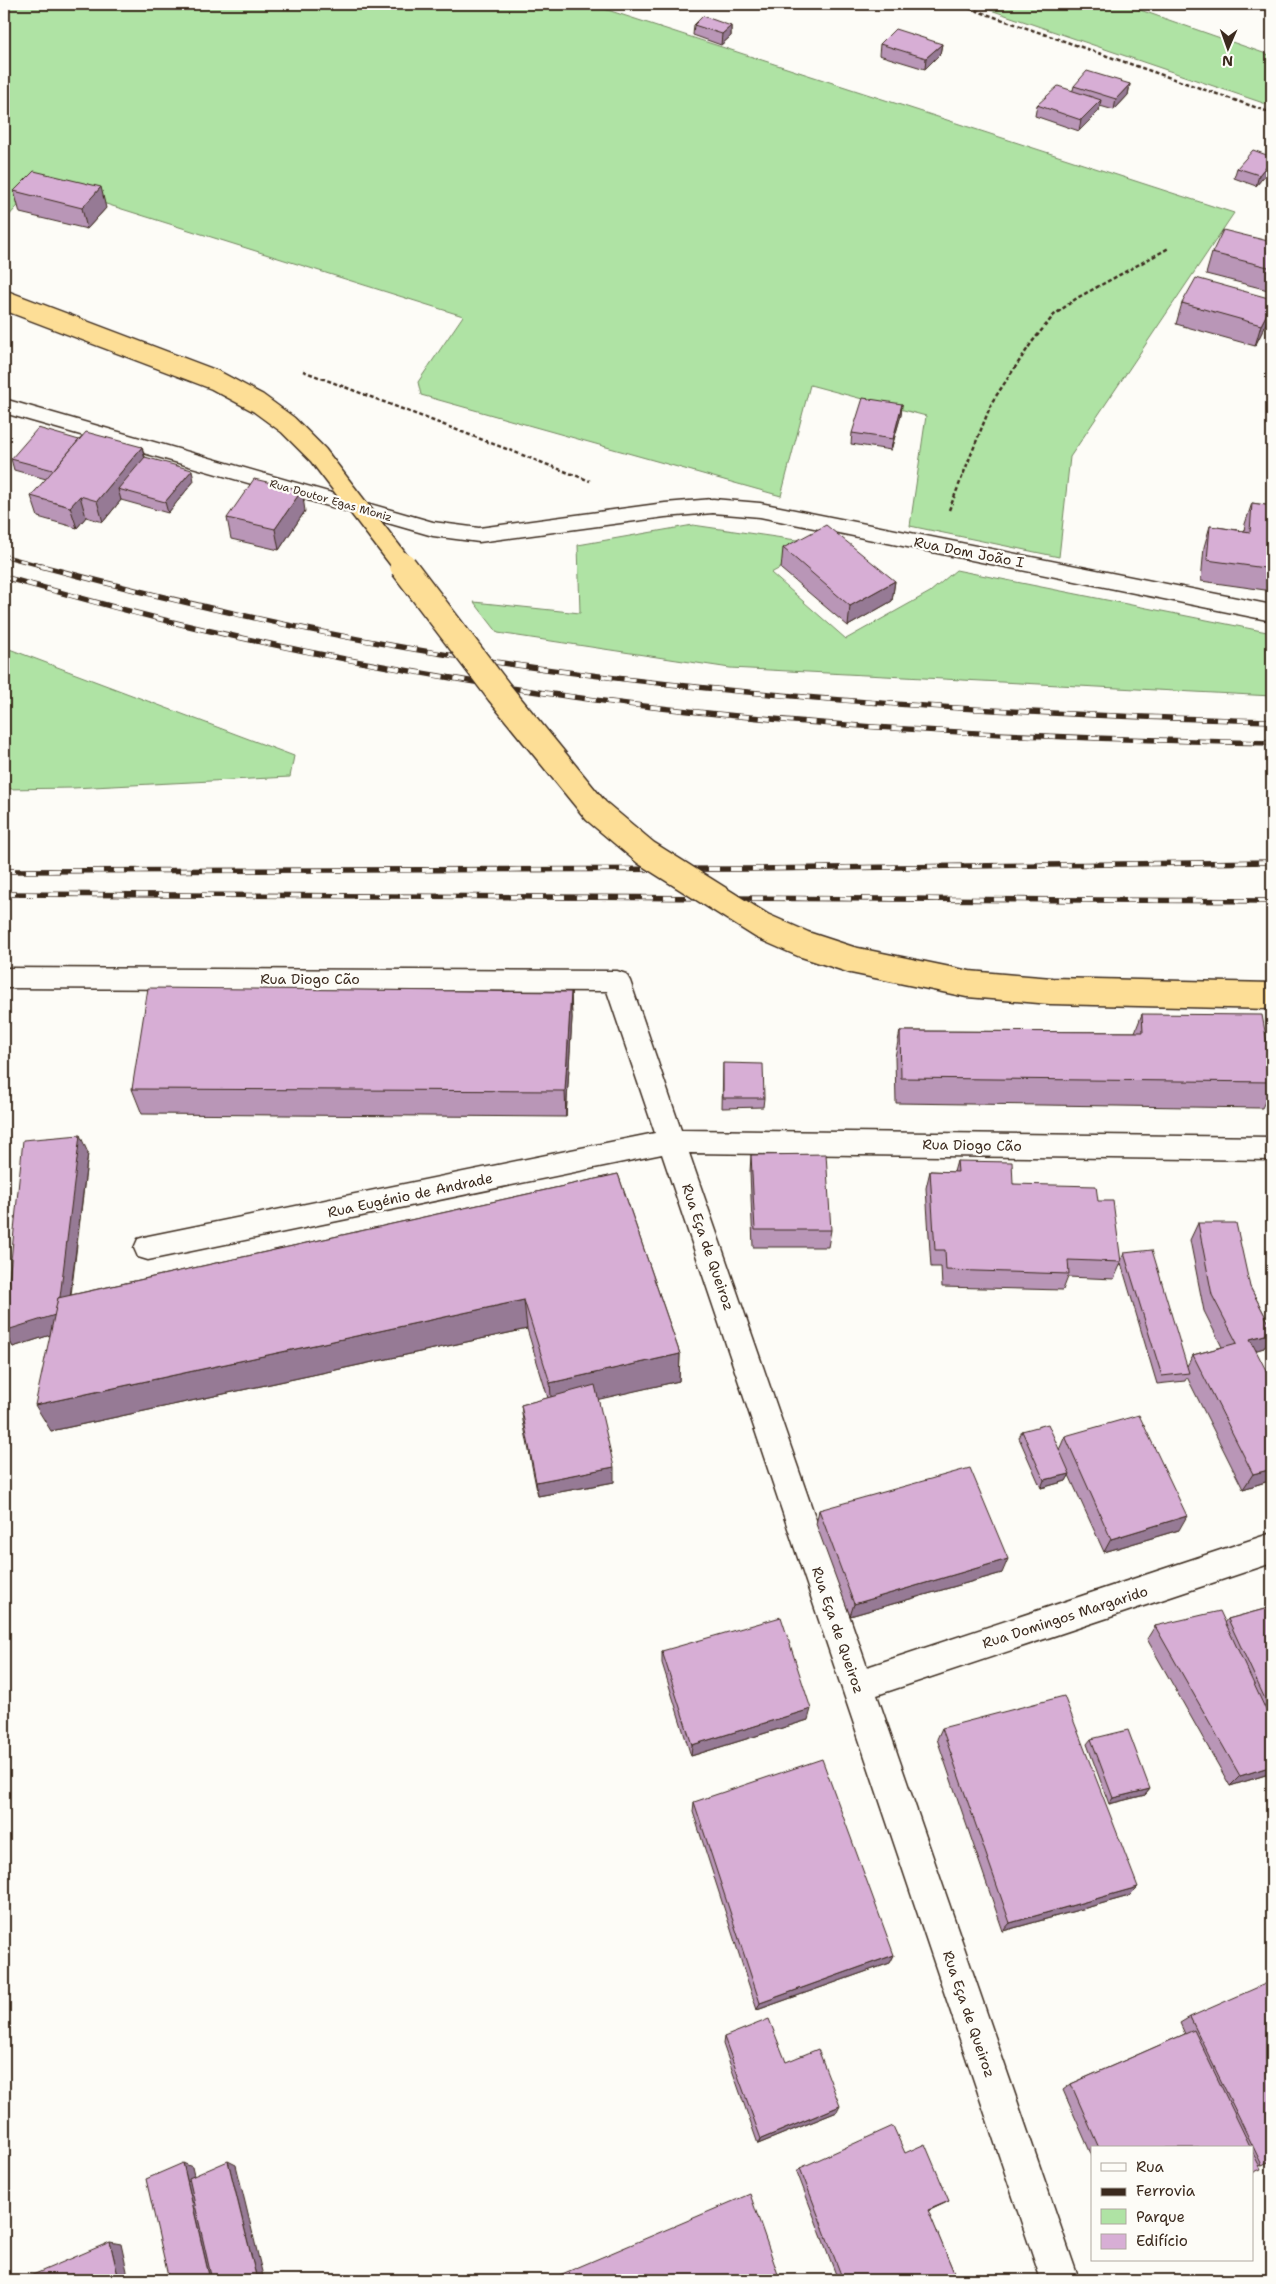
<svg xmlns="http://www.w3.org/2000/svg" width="1276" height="2284" font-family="'Shantell Sans',sans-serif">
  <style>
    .green { fill: #afe3a4; stroke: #758661 }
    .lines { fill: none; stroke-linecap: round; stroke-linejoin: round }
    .minor-casing { stroke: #3b2a1e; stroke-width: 3 }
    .path { stroke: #3b2a1e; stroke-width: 2.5; stroke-dasharray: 4 2.5; stroke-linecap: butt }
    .minor { fill: #fdfcf7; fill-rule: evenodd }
    .rail-far1-casing { stroke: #3b2a1e; stroke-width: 4 }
    .rail-casing { stroke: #3b2a1e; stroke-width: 5.5 }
    .rail-far1 { stroke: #fdfcf7; stroke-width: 2.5; stroke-dasharray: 8; stroke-linecap: butt }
    .rail { stroke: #fdfcf7; stroke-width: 4; stroke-dasharray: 11; stroke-linecap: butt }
    .major-bridge-far1-casing { stroke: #3b2a1e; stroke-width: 22; stroke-linecap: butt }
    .major-bridge-casing { stroke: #3b2a1e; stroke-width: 29; stroke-linecap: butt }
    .major-bridge-far1 { stroke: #fdde96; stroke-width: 19 }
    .major-bridge { stroke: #fdde96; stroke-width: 26 }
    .wall { fill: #b996b7; stroke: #3b2a1e }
    .shaded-wall { fill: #967a95; stroke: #3b2a1e }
    .building { fill: #d7aed5; stroke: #3b2a1e }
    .labels { text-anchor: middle; stroke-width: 4.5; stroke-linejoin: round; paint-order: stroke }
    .far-street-label { font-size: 11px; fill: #3b2a1e; stroke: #fdfcf7 }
    .street-label { font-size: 14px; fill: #3b2a1e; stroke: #fdfcf7 }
  </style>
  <rect width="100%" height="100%" fill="#fdfcf7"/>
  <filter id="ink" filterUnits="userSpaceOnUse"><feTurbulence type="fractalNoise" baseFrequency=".02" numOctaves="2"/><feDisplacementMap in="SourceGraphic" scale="10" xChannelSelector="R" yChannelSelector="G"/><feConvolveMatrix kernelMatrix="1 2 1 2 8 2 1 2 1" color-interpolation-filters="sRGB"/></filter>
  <g filter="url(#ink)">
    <g class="green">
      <path d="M 4,4 L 589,4 L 1234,213 L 1070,457 L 1059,557 L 910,526 L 926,416 L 810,385 L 781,496 L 421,395 L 418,382 L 463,316 L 39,183 L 4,221 Z"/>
      <path d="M 973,4 L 1123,4 L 1272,56 L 1272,106 Z"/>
      <path d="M 693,525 L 824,544 L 771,573 L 846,639 L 930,592 L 956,570 L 1272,633 L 1272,696 L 730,668 L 498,633 L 474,602 L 580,613 L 578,545 Z"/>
      <path d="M 4,647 L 294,756 L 290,777 L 73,788 L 4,789 Z"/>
    </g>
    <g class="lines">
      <g class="minor-casing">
        <g id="minor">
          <path d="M 4,399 L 433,522 L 479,528 L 665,503 L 713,499 L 760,503 L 1272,605 L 1272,621 L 760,517 L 713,513 L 665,517 L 479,542 L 433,536 L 4,413 Z"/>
          <path d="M 4,968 L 617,971 L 626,974 L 630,981 L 681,1130 L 1272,1137 L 1272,1160 L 689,1153 L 867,1667 L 1272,1533 L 1272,1563 L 877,1695 L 1079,2280 L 1041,2280 L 662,1154 L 148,1260 L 138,1257 L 134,1248 L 138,1239 L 148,1236 L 655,1133 L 607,991 L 4,988 Z"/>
        </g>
      </g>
      <g class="path">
        <path d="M 957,4 L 1272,113"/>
        <path d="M 303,371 L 590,481"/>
        <path d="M 949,510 L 992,402 L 1032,342 L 1054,315 L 1077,298 L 1169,248"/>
      </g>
      <use href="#minor" class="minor"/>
      <g class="rail-far1-casing">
        <path id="rail-far1" d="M 4,556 L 46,567"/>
      </g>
      <g class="rail-casing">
        <g id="rail">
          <path d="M 41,566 C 184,604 329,637 475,659 C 739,699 1005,714 1272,721"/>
          <path d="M 4,577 C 56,591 107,606 160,619 C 262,644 365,664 469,681 C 734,726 1004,737 1272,743"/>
          <path d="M 4,871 L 748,869 L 1272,862"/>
          <path d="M 4,894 L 1272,901"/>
        </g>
      </g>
      <use href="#rail-far1" class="rail-far1"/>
      <use href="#rail" class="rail"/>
      <g class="major-bridge-far1-casing">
        <path id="major-bridge-far1" d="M 4,300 L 215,380 L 258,403 L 288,425 L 318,455 L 404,567"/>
      </g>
      <g class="major-bridge-casing">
        <path id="major-bridge" d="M 403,566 L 499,692 L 596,811 L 646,853 L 762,926 L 803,944 L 852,960 L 968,984 L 1051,991 L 1272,996"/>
      </g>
      <use href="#major-bridge-far1" class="major-bridge-far1"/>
      <use href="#major-bridge" class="major-bridge"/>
    </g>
    <g class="wall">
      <path d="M 694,25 L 731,26 L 731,36 L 721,45 L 693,35 Z"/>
      <path d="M 880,44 L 942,44 L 940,54 L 925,69 L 879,55 Z"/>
      <path d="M 1130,84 L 1128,95 L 1114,110 L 1100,106 L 1099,111 L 1079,131 L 1035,116 L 1037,105 L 1073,90 L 1074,86 Z"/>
      <path d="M 1272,157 L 1272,164 L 1271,168 L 1256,186 L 1234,178 L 1237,168 Z"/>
      <path d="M 14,191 L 106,208 L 87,229 L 20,213 Z"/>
      <path d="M 1272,242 L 1272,291 L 1206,274 L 1212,253 Z"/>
      <path d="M 1182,303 L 1268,320 L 1255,346 L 1176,324 Z"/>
      <path d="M 902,404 L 901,415 L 891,450 L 851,444 L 852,433 Z"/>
      <path d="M 79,440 L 142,447 L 145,457 L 194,481 L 168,513 L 121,500 L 103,522 L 86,517 L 77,528 L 38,517 L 31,496 L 46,479 L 14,470 L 11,459 Z"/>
      <path d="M 1252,503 L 1272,506 L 1272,591 L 1201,581 L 1204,547 L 1210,526 L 1244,531 L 1245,524 Z"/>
      <path d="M 305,511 L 279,550 L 231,539 L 227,518 Z"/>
      <path d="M 783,548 L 895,581 L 892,601 L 848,626 L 781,569 Z"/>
      <path d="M 571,992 L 572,1018 L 566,1117 L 142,1114 L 132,1089 Z"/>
      <path d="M 1142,1014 L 1272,1069 L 1272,1087 L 1262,1108 L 896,1103 L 895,1057 L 900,1031 L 1135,1032 Z"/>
      <path d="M 723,1063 L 764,1098 L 763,1107 L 722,1108 Z"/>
      <path d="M 88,1153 L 71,1295 L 618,1174 L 680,1354 L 679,1381 L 598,1399 L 614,1482 L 538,1496 L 523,1421 L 521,1405 L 548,1398 L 527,1329 L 51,1431 L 50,1335 L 13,1347 L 4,1332 L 4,1325 Z"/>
      <path d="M 751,1155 L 831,1230 L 828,1247 L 753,1247 L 750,1172 Z"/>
      <path d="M 957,1161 L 1013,1184 L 1098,1201 L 1121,1261 L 1124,1253 L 1187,1366 L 1193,1355 L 1222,1347 L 1204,1311 L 1190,1240 L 1198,1223 L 1250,1287 L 1272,1329 L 1272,1335 L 1264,1348 L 1256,1350 L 1272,1480 L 1243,1489 L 1187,1377 L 1185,1381 L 1157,1384 L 1121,1263 L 1114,1279 L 1068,1277 L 1063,1290 L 942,1287 L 941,1267 L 931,1267 L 926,1188 L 930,1171 L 954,1172 Z"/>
      <path d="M 1022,1431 L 1059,1450 L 1065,1436 L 1179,1530 L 1104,1552 L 1069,1475 L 1066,1481 L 1041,1488 L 1019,1438 Z"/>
      <path d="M 819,1510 L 1002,1573 L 850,1616 L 816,1524 Z"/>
      <path d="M 1272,1607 L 1272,1773 L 1230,1786 L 1147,1639 L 1155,1626 L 1225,1623 L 1228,1619 Z"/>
      <path d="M 662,1651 L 808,1720 L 691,1756 L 662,1663 Z"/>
      <path d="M 942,1728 L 1129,1896 L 1003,1931 L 937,1739 Z"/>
      <path d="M 1091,1739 L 1150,1789 L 1145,1795 L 1109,1804 L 1087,1744 Z"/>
      <path d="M 694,1802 L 894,1955 L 890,1963 L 757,2010 L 693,1812 Z"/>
      <path d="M 1190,2017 L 1272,2160 L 1259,2166 L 1252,2173 L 1252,2148 L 1092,2148 L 1092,2156 L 1063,2090 L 1071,2084 L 1185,2034 L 1180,2023 Z"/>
      <path d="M 724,2037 L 786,2062 L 837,2112 L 758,2144 L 723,2044 Z"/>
      <path d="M 905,2153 L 949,2201 L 928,2211 L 957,2280 L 838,2280 L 797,2172 L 800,2168 Z"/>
    </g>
    <g class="shaded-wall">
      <path d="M 731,26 L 731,36 L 721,45 L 722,34 Z"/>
      <path d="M 942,44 L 940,54 L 925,69 L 926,58 Z"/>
      <path d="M 1130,84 L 1128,95 L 1114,110 L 1116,99 Z"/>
      <path d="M 1101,100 L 1099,111 L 1079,131 L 1081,120 Z"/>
      <path d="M 1272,159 L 1271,168 L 1256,186 L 1259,175 Z"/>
      <path d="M 101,187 L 106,208 L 87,229 L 82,208 Z"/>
      <path d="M 1272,304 L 1272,307 L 1268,320 L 1255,346 L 1261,325 Z"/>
      <path d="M 902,404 L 901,415 L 891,450 L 893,439 Z"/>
      <path d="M 142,447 L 147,468 L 118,489 L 121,500 L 103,522 L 97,501 Z"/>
      <path d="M 192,470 L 194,481 L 168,513 L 165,502 Z"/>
      <path d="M 302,490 L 305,511 L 279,550 L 275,529 Z"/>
      <path d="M 80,496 L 86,517 L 77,528 L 70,507 Z"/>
      <path d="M 895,581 L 892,601 L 848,626 L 850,606 Z"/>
      <path d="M 571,992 L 572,1018 L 566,1117 L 565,1091 Z"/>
      <path d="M 80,1135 L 88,1153 L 66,1330 L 13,1347 L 4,1331 Z"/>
      <path d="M 524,1300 L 527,1329 L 51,1431 L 35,1405 Z"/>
      <path d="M 1272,1333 L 1272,1335 L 1264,1348 L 1241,1355 L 1250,1339 Z"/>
      <path d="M 680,1354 L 679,1381 L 552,1410 L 550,1383 Z"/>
      <path d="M 614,1467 L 614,1482 L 538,1496 L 536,1482 Z"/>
      <path d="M 1272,1469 L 1272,1480 L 1243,1489 L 1253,1474 Z"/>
      <path d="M 1070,1474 L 1066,1481 L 1041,1488 L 1044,1480 Z"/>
      <path d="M 1187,1516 L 1179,1530 L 1104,1552 L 1111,1539 Z"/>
      <path d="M 1008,1559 L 1002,1573 L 850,1616 L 854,1604 Z"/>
      <path d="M 811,1709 L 808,1720 L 691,1756 L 692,1745 Z"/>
      <path d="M 1272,1766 L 1272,1773 L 1230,1786 L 1240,1776 Z"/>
      <path d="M 1150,1789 L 1145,1795 L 1109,1804 L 1113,1798 Z"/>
      <path d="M 1138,1887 L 1129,1896 L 1003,1931 L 1010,1923 Z"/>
      <path d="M 894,1955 L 890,1963 L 757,2010 L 760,2003 Z"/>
      <path d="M 840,2106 L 837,2112 L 758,2144 L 761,2139 Z"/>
      <path d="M 228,2161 L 236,2165 L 264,2280 L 257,2280 Z"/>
      <path d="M 183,2163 L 192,2167 L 218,2280 L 210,2280 Z"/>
      <path d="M 949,2201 L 943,2204 L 923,2213 L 928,2210 Z"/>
      <path d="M 110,2242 L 121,2244 L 129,2280 L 119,2280 Z"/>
    </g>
    <g class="building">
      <path d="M 703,16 L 731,26 L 722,34 L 694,25 Z"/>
      <path d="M 895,29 L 942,44 L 926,58 L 880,44 Z"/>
      <path d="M 1087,71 L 1130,84 L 1116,99 L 1074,86 Z"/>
      <path d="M 1058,86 L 1101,100 L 1081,120 L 1037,105 Z"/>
      <path d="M 1253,150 L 1272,157 L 1272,159 L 1259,175 L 1237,168 Z"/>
      <path d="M 34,171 L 101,187 L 82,208 L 14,191 Z"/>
      <path d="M 1223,230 L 1272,242 L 1272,268 L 1212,253 Z"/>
      <path d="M 1196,278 L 1272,299 L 1272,304 L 1261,325 L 1182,303 Z"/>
      <path d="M 863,398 L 902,404 L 893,439 L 852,433 Z"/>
      <path d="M 38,428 L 79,440 L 53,470 L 11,459 Z"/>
      <path d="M 86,432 L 142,447 L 97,501 L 80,496 L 70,507 L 31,496 Z"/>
      <path d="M 145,457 L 192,470 L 165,502 L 118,489 Z"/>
      <path d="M 254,479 L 302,490 L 275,529 L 227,518 Z"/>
      <path d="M 1252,503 L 1272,506 L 1272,569 L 1207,560 L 1210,526 L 1250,532 Z"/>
      <path d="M 826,525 L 895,581 L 850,606 L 783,548 Z"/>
      <path d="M 148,988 L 571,992 L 565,1091 L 132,1089 Z"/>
      <path d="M 1142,1014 L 1262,1015 L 1272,1069 L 1272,1082 L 901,1078 L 900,1031 L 1143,1032 Z"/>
      <path d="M 723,1063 L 763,1064 L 764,1098 L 723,1098 Z"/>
      <path d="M 80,1135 L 60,1297 L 58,1298 L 55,1315 L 4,1331 L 23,1140 Z"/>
      <path d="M 826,1154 L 831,1230 L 755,1230 L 751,1155 Z"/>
      <path d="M 957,1161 L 1012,1162 L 1013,1184 L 1096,1186 L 1098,1201 L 1113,1201 L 1121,1262 L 1068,1260 L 1069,1274 L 946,1270 L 945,1250 L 935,1250 L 930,1171 L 958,1172 Z"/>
      <path d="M 618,1174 L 680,1354 L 550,1383 L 524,1300 L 35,1405 L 58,1298 Z"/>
      <path d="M 1198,1223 L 1236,1223 L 1250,1287 L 1272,1329 L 1272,1333 L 1250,1339 L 1272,1382 L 1272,1469 L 1253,1474 L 1193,1355 L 1237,1343 L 1212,1295 Z"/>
      <path d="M 1152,1250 L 1189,1373 L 1162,1376 L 1124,1253 Z"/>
      <path d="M 595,1385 L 614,1467 L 536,1482 L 521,1405 Z"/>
      <path d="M 1139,1415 L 1187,1516 L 1111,1539 L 1065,1436 Z"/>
      <path d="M 1048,1424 L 1070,1474 L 1044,1480 L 1022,1431 Z"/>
      <path d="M 970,1468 L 1008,1559 L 854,1604 L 819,1510 Z"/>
      <path d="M 1272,1607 L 1272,1714 L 1228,1619 Z"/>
      <path d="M 1220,1611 L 1272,1723 L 1272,1766 L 1240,1776 L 1155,1626 Z"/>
      <path d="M 781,1617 L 811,1709 L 692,1745 L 662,1651 Z"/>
      <path d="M 1064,1696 L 1138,1887 L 1010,1923 L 942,1728 Z"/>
      <path d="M 1128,1730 L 1150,1789 L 1113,1798 L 1091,1739 Z"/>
      <path d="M 822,1759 L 894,1955 L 760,2003 L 694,1802 Z"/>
      <path d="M 1272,1981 L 1272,2160 L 1262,2165 L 1190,2017 Z"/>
      <path d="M 769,2019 L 786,2062 L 818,2049 L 840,2106 L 761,2139 L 724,2037 Z"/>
      <path d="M 1194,2030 L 1251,2148 L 1099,2148 L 1071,2084 Z"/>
      <path d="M 893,2126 L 905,2153 L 925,2144 L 949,2201 L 928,2210 L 957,2280 L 843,2280 L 800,2168 Z"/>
      <path d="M 1252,2151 L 1261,2169 L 1252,2173 Z"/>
      <path d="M 228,2161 L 257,2280 L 212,2280 L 189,2178 Z"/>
      <path d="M 183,2163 L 210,2280 L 169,2280 L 146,2179 Z"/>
      <path d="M 750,2194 L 780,2280 L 548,2280 Z"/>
      <path d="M 110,2242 L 119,2280 L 21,2280 Z"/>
    </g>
  </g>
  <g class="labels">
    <g class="far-street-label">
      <text transform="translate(331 500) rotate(16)" y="4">Rua Doutor Egas Moniz</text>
    </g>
    <g class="street-label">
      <text transform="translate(969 552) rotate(11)" y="5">Rua Dom João I</text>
      <text x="310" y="984">Rua Diogo Cão</text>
      <text transform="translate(972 1145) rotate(1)" y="5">Rua Diogo Cão</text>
      <text transform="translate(410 1195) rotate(-12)" y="5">Rua Eugénio de Andrade</text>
      <text transform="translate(708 1247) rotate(71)" y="5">Rua Eça de Queiroz</text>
      <text transform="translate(1065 1617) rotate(-18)" y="5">Rua Domingos Margarido</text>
      <text transform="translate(838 1630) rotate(71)" y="5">Rua Eça de Queiroz</text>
      <text transform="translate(969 2014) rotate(71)" y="5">Rua Eça de Queiroz</text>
    </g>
  </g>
  <rect width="1276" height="2284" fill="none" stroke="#fdfcf7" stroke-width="20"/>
  <rect x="10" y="10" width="1256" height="2264" fill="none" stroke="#3b2a1e" stroke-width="2" filter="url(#ink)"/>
  <rect x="1091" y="2146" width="162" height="115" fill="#fdfcf7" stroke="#afa8a0"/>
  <rect x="1101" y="2163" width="25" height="8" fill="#fdfcf7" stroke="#afa8a0"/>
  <text x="1136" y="2172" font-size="15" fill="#3b2a1e">Rua</text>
  <rect x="1101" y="2188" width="25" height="8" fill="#3b2a1e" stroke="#afa8a0"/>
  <text x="1136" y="2196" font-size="15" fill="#3b2a1e">Ferrovia</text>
  <rect x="1101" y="2209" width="25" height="15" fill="#afe3a4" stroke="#afa8a0"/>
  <text x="1136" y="2222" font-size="15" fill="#3b2a1e">Parque</text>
  <rect x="1101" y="2234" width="25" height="15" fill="#d7aed5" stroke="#afa8a0"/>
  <text x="1136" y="2246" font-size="15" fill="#3b2a1e">Edifício</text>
  <g transform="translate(1228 48) rotate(182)" stroke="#fdfcf7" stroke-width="4" paint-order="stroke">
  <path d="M0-4L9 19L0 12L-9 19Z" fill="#3b2a1e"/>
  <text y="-8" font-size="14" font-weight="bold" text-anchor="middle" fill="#3b2a1e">N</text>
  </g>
</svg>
